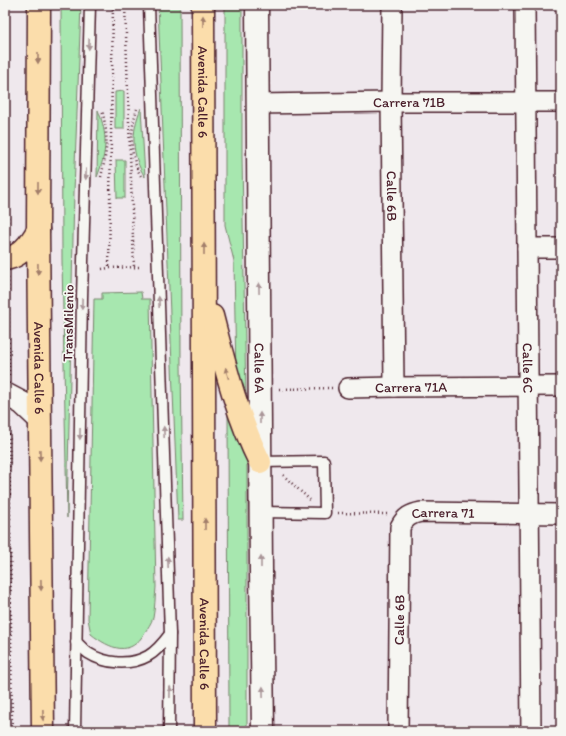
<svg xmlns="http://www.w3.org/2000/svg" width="566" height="736" font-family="Itim,sans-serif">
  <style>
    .green { fill: #a7e7af; stroke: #78836d }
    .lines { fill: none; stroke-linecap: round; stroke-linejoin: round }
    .lane-casing { stroke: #4a1f2b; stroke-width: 13 }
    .street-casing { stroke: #4a1f2b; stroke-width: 22 }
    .secondary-casing { stroke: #4a1f2b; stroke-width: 25 }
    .highway-casing { stroke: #4a1f2b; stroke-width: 25 }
    .path { stroke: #4a1f2b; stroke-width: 2.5; stroke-dasharray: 1 3; stroke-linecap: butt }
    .lane { stroke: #f6f6f2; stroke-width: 10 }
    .street { stroke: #f6f6f2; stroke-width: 19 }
    .secondary { stroke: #f6f6f2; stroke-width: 22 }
    .highway { stroke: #fbddab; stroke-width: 22 }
    .oneway { fill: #a27e6b }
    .oneway2 { fill: #a99598 }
    .labels { text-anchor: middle; stroke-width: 3.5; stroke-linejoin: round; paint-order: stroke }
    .street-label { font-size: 14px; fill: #4a1f2b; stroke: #f6f6f2 }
  </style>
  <rect width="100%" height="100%" fill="#efe8ed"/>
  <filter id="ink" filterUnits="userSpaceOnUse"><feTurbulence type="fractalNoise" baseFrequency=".025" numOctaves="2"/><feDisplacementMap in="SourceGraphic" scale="8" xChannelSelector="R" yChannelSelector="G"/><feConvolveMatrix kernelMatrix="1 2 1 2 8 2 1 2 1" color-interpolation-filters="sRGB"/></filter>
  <g filter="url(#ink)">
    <g class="green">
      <path d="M 61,5 L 81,5 L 74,192 L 67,518 L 62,260 Z"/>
      <path d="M 158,5 L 180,5 L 181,363 L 183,520 L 178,520 Z"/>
      <path d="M 225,5 L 242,5 L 242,157 L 246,404 L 236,378 L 234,261 L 225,225 Z"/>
      <path d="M 124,91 L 124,129 L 115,129 L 115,92 Z"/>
      <path d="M 141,108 L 145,177 C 131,155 131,132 141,108 Z"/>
      <path d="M 98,110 C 108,135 107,152 97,177 Z"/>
      <path d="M 116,160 L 125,160 L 125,198 L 117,198 Z"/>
      <path d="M 141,292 L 142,299 L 150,299 L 156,587 C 155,597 155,608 153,618 C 151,623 148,628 145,632 C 131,658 110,649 91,634 L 88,619 L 94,299 L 102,299 L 102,293 Z"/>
      <path d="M 228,411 L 247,454 L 247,731 L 229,731 Z"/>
    </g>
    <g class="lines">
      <g class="lane-casing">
        <g id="lane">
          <path d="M 149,5 L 170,634 L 169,731"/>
          <path d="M 260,462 L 324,461 L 325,513 L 261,512"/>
          <path d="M 76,642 C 80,645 84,650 88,653 C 105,664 130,666 148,656 C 157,651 164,642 170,634"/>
          <path d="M 75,731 L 82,298 L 90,5"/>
        </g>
      </g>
      <g class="street-casing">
        <g id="street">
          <path id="s1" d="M 392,5 L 391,102 L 394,387"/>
          <path id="s2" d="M 525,5 L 531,731"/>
          <path id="s3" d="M 257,104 L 391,102 L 561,102"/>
          <path d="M 527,248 L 561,248"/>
          <path id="s4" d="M 348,388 L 394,387 L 561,386"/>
          <path id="s5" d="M 398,731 L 400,527 C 405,517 411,514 421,512 L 561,514"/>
        </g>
      </g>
      <g class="secondary-casing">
        <g id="secondary">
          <path id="s6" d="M 257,5 L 261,570 L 263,731"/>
          <path d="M 5,394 L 22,403 L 39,419"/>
        </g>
      </g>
      <g class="highway-casing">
        <g id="highway">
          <path id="s7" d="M 39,5 L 38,230 L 43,731"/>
          <path id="s8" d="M 203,5 L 205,731"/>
          <path d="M 5,259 C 21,257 31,243 38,230"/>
          <path d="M 212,316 C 225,366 237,416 260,462"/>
        </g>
      </g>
      <g class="path">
        <path d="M 7,5 L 8,239"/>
        <path d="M 113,5 L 109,268 L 140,267"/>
        <path d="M 125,5 L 134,268"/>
        <path d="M 137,109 C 130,130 129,156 141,176"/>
        <path d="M 101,177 C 107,151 109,137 102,110"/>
        <path d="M 102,269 L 109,268"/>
        <path d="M 8,278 L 9,377"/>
        <path d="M 279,389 L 332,388"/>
        <path d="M 9,418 L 12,731"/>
        <path d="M 283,475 L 310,500"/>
        <path d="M 338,513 L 387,514"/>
      </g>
      <use href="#lane" class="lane"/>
      <use href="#street" class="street"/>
      <use href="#secondary" class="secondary"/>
      <use href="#highway" class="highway"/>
    </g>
    <defs><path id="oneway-solid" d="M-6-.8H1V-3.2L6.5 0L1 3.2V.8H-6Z"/></defs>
    <g class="oneway">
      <use href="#oneway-solid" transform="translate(203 21) rotate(-90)"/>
      <use href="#oneway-solid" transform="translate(38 58) rotate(90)"/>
      <use href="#oneway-solid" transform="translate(38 188) rotate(90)"/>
      <use href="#oneway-solid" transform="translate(204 249) rotate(-90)"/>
      <use href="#oneway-solid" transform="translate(38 269) rotate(89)"/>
      <use href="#oneway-solid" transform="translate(227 373) rotate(-105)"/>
      <use href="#oneway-solid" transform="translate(40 455) rotate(89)"/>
      <use href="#oneway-solid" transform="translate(205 524) rotate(-90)"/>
      <use href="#oneway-solid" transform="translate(41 585) rotate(89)"/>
      <use href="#oneway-solid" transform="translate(43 715) rotate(89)"/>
    </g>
    <g class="oneway2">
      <use href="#oneway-solid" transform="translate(89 44) rotate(92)"/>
      <use href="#oneway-solid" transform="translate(86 174) rotate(92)"/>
      <use href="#oneway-solid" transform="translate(259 288) rotate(-91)"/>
      <use href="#oneway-solid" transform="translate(159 302) rotate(-92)"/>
      <use href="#oneway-solid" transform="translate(82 304) rotate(91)"/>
      <use href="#oneway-solid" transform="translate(260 418) rotate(-90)"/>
      <use href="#oneway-solid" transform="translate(164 432) rotate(-92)"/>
      <use href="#oneway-solid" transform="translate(80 434) rotate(91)"/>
      <use href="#oneway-solid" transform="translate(168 562) rotate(-92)"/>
      <use href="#oneway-solid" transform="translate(261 562) rotate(-90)"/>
      <use href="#oneway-solid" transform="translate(170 692) rotate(-89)"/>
      <use href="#oneway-solid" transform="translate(263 692) rotate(-91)"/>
    </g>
  </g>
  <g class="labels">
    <g class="street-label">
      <text dy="5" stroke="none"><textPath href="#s8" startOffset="87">Avenida Calle 6</textPath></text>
      <text dy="5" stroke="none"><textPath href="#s3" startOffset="152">Carrera 71B</textPath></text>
      <text dy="5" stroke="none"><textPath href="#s1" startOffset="191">Calle 6B</textPath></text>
      <text transform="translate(68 323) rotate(-89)" y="5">TransMilenio</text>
      <text dy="5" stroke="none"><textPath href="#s7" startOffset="363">Avenida Calle 6</textPath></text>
      <text dy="5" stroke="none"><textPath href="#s6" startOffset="363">Calle 6A</textPath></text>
      <text dy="5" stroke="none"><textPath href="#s2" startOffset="363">Calle 6C</textPath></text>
      <text dy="5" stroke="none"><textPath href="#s4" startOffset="63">Carrera 71A</textPath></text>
      <text dy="5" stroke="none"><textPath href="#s5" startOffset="253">Carrera 71</textPath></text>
      <text dy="5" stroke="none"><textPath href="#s5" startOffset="111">Calle 6B</textPath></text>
      <text dy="5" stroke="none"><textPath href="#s8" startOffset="639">Avenida Calle 6</textPath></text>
    </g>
  </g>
  <rect width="566" height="736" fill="none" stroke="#f6f6f2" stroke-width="20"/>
  <rect x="10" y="10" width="546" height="716" fill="none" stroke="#4a1f2b" stroke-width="1.5" filter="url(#ink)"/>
</svg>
